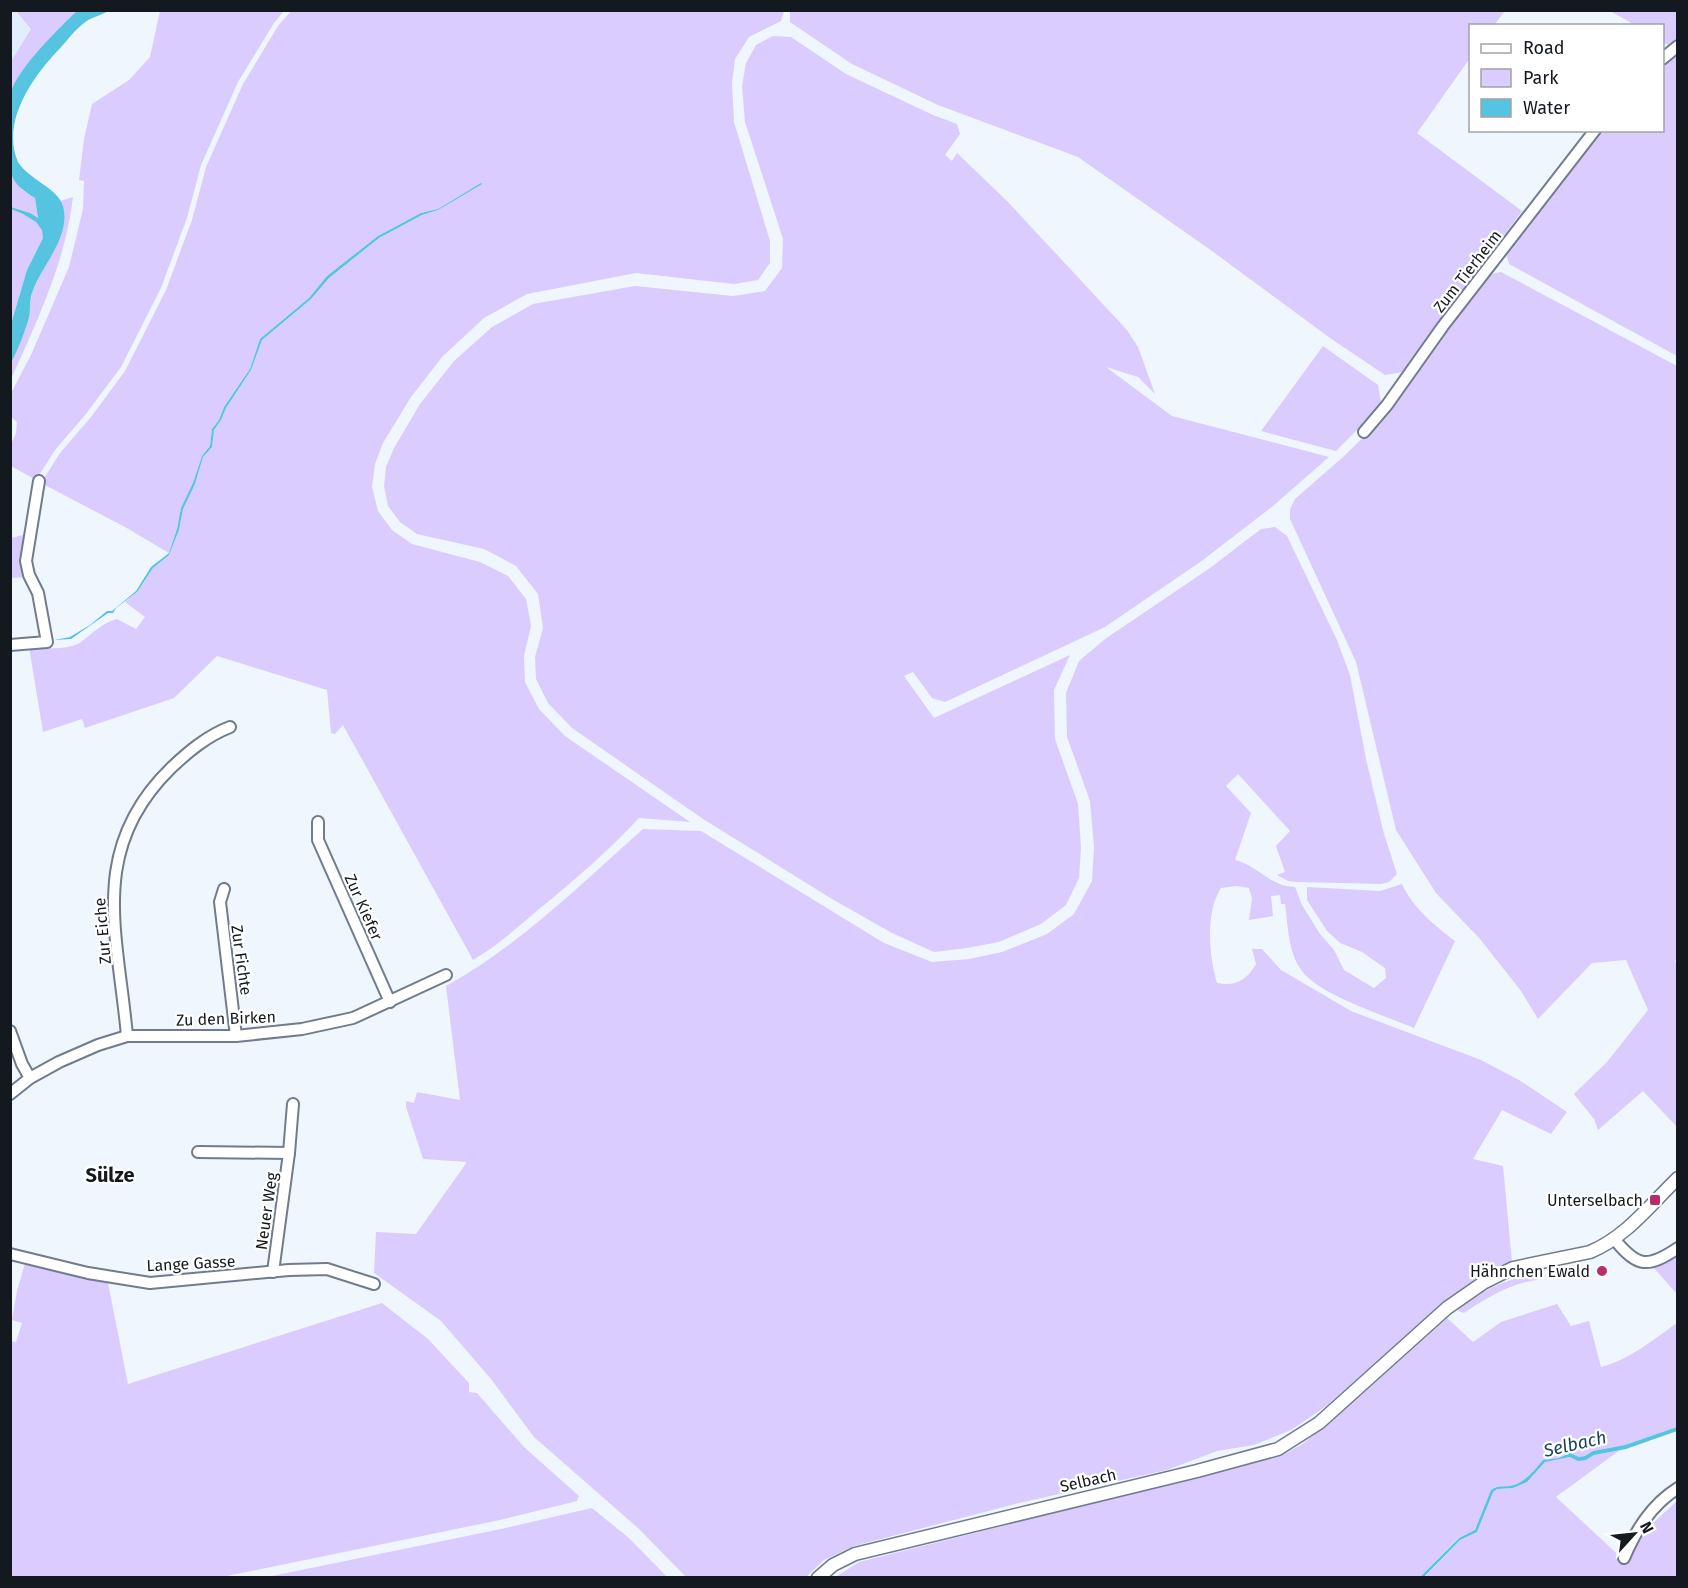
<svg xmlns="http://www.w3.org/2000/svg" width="1688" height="1588" font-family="'Fira Sans',sans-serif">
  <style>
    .built { fill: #e3edfd }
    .green { fill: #daccfe }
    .water { fill: #56c3e0 }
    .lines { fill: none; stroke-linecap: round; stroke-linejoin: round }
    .minor-casing { stroke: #707c8d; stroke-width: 14 }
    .tertiary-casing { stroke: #707c8d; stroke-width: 15 }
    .minor { stroke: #fff; stroke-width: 10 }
    .tertiary { stroke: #fff; stroke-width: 12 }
    .poi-dot { fill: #b62d6b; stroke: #fff; stroke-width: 2 }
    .labels { text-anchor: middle; stroke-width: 4.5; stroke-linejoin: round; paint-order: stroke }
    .street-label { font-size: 16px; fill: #14191f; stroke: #fff }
    .poi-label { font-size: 16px; fill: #14191f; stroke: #fff; text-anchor: end }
    .water-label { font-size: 18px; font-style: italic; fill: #164653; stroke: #fff }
    .quarter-label { font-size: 20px; font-weight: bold; fill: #14191f; stroke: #fff }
  </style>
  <rect width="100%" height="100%" fill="#f0f6fd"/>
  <path class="built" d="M 10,11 L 16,11 L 31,29 L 11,63 Z"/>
  <g class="green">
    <path d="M 16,11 L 78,11 C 51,35 28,61 11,93 L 10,63 L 31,29 Z"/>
    <path d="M 160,11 L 284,11 L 274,23 L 238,82 L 201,165 L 187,218 L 161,288 L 121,367 L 86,414 L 55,450 L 36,480 L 11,466 L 11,444 L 16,433 L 17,422 L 11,417 L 10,395 L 31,355 L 69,267 L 83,209 L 84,181 L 79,180 L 84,139 L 92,104 L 129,80 L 150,57 Z"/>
    <path d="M 291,11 L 784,11 L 781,21 L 749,37 L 735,59 L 732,83 L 734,122 L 770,241 L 770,263 L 758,280 L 734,284 L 636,273 L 527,294 L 484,318 L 442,357 L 411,397 L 383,443 L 375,464 L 372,487 L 378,511 L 392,530 L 412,544 L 480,562 L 508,576 L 526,599 L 531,626 L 524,656 L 525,682 L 539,709 L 565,736 L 690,822 L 639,818 C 608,851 574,881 539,909 C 518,927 497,946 473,960 L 343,725 L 335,734 L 331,733 L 327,690 L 217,656 L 174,698 L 85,728 L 82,719 L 43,732 L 29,647 C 44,648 67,651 81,642 C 93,633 102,623 117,619 L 136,629 L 145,617 L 125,602 L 137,592 L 153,568 L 169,555 L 179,530 L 183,509 L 195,484 L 203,457 L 212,447 L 214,430 L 221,420 L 226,408 L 251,370 L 262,340 L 311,299 L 329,278 L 379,238 L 422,215 L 438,210 L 481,183 L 438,209 L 421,213 L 378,236 L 327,276 L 309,298 L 260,339 L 250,369 L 224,407 L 219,420 L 212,429 L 210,446 L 202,456 L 193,483 L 181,508 L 177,529 L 169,553 L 125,527 L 41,483 L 60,453 L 91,417 L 125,371 L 166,290 L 192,220 L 206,167 L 243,84 L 278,26 Z"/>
    <path d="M 790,11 L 1505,11 L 1494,25 L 1470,26 L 1470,58 L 1417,133 L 1522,211 L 1403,372 L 1385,375 L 1330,338 L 1212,251 L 1078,157 L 938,105 L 852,64 L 790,22 Z"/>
    <path d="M 1610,11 L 1677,11 L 1677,39 L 1669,46 L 1663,42 L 1662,26 L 1635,25 Z"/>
    <path d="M 773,36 L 791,37 L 846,74 L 933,115 L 957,124 L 960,134 L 945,155 L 952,161 L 957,153 L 1007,201 L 1127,330 L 1138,347 L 1155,394 L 1138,377 L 1106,367 L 1172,416 L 1329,457 L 1273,506 L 1203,560 L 1105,627 L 945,702 L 932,698 L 913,672 L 904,676 L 934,718 L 1070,655 L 1054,690 L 1055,739 L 1078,804 L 1081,848 L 1079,878 L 1066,905 L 1041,924 L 999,942 L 967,948 L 934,952 L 892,933 L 832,899 L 703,819 L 572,728 L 548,703 L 536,679 L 535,657 L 543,628 L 538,594 L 516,566 L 484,549 L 417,534 L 400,522 L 388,506 L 384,486 L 386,467 L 394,448 L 420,404 L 454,361 L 492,327 L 533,304 L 635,286 L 733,296 L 765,291 L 782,268 L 783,239 L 745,122 L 742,86 L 746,63 L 756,45 Z"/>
    <path d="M 1677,52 L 1677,356 L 1509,264 L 1505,250 L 1599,131 L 1662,130 L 1663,63 Z"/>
    <path d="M 10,172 L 22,190 L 35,198 L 38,219 L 30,213 L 11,207 Z"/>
    <path d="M 73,197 C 66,260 37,322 11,379 L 11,363 L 29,314 L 32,292 L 42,270 L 53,252 L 63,205 L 60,201 Z"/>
    <path d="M 11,209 L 23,214 L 36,222 L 43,230 L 43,238 L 27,270 L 11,324 Z"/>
    <path d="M 1501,272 L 1677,366 L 1678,960 L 1675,960 L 1678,974 L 1677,1127 L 1643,1091 L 1598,1130 L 1594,1119 L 1574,1094 L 1607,1062 L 1648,1010 L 1626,960 L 1592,963 L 1538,1019 L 1521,991 L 1480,939 L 1436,893 L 1396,830 L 1356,662 L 1290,519 L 1290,509 L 1295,499 L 1343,457 L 1379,422 L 1487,275 Z"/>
    <path d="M 1323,346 L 1378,385 L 1381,402 L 1371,416 L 1336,451 L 1261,431 Z"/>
    <path d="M 1275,527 L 1287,536 L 1337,640 L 1350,675 L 1366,759 L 1384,834 L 1397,874 L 1389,882 L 1381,884 L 1297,882 L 1288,881 L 1277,875 L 1285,872 L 1276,846 L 1290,831 L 1238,774 L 1226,786 L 1251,813 L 1235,860 C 1257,865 1271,887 1295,887 L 1302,905 L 1320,934 L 1334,950 L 1344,970 L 1374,988 L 1386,978 L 1385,968 L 1362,952 L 1340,943 L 1327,931 L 1307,900 L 1307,887 L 1380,891 L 1402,884 C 1413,908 1434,925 1455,941 L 1414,1028 C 1386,1016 1319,995 1302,971 C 1288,953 1288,926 1285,904 L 1281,904 L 1280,895 L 1271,896 L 1273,916 L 1249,920 L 1252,898 L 1249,888 L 1237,886 L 1221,888 C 1205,913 1209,956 1217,983 C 1235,987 1247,980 1256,964 L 1252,949 L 1262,949 L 1281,970 L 1351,1011 L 1481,1060 L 1519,1080 L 1567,1112 L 1551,1134 L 1502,1110 L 1473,1159 L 1503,1166 L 1512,1262 L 1482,1277 L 1438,1308 L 1325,1407 L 1291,1430 L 1254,1445 L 1217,1451 L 1167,1470 L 1019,1503 L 854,1546 L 824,1560 L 806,1577 L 686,1577 L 638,1528 L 534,1437 L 491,1379 L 441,1321 L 374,1273 L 376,1232 L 416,1234 L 467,1162 L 423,1159 L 406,1107 L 406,1101 L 414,1103 L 417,1092 L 460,1100 L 446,986 C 519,946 581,884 643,829 L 701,831 L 884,943 L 932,962 L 969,959 L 1002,952 L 1047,934 L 1074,914 L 1092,881 L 1094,847 L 1090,801 L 1067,737 L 1066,693 L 1079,661 L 1105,639 L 1210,568 L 1261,529 Z"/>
    <path d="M 27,534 L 27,577 L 11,578 L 11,538 Z"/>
    <path d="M 1677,1253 L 1677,1294 L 1652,1266 Z"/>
    <path d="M 25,1263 L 108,1283 L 128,1384 L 382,1303 L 428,1339 L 469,1383 L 469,1392 L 477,1393 L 524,1447 L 579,1496 L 577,1501 L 500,1520 L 222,1577 L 11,1577 L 10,1341 L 16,1342 L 22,1323 L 12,1320 L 17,1291 Z"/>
    <path d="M 1532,1274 L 1536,1274 L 1537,1280 C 1511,1283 1486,1298 1464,1313 L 1458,1311 L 1458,1309 C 1480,1291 1505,1280 1532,1274 Z"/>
    <path d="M 1557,1304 L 1571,1326 L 1589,1321 L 1601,1367 C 1629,1360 1654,1339 1677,1323 L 1677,1427 L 1625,1445 L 1593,1451 L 1585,1456 L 1579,1457 L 1570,1453 L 1559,1458 L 1544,1460 C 1535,1470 1527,1480 1514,1485 C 1506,1488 1498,1484 1491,1490 L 1475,1530 L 1458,1538 L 1420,1577 L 834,1578 L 859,1562 L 1278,1457 L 1301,1445 L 1334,1419 L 1447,1318 L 1473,1342 L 1501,1322 Z"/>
    <path d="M 1620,1450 L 1556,1497 L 1627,1563 L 1643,1532 L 1677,1501 L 1677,1577 L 1424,1578 L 1460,1540 L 1477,1532 L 1493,1491 L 1497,1489 L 1513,1488 L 1527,1482 L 1545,1462 L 1570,1457 L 1578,1460 L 1586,1460 L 1594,1455 Z"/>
    <path d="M 592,1508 L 630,1539 L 667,1577 L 267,1577 L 501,1529 Z"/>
  </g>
  <g class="water">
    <path d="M 78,10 L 108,11 C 100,16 91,17 84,23 C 76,29 69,38 62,46 C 35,74 0,120 18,162 C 28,179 58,188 63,206 C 71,236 43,264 33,290 C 29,299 31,308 29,317 C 25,332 18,349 11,363 L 11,324 L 27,270 L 43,238 L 42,230 L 36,222 L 23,214 L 11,209 L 11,207 L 30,213 L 38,218 L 35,198 C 25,192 13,184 11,172 C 9,164 9,100 11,93 C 16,70 60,27 78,10 Z"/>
    <path d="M 481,183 L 482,184 L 438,210 L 422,215 L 379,238 L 329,278 L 311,299 L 262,340 L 251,370 L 226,408 L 221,420 L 214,430 L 212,447 L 203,457 L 195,484 L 183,509 L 179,530 L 169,555 L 153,568 L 137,592 L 116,608 L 113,613 L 108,613 L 71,639 L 54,640 L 70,637 L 90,625 L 107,611 L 112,611 L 136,591 L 151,567 L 169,553 L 177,529 L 181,508 L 193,483 L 202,456 L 210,446 L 212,429 L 219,420 L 224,407 L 250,369 L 260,339 L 309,298 L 327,276 L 378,236 L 421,213 L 438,209 Z"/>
    <path d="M 1677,1427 L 1677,1431 L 1626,1449 L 1594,1455 L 1586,1460 L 1578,1461 L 1570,1457 L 1545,1462 L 1527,1482 L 1513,1488 L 1497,1489 L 1493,1492 L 1477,1532 L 1460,1540 L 1424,1577 L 1420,1577 L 1459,1538 L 1475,1530 L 1491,1490 C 1499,1484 1506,1488 1514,1485 C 1527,1480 1535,1470 1543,1460 L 1559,1458 L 1570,1453 L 1579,1457 L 1585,1456 L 1593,1451 L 1625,1445 Z"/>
  </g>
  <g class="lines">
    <g class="minor-casing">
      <g id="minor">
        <path d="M 1662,59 L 1678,46"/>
        <path d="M 1364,432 L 1387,405 L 1443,326 L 1595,130"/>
        <path d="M 10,645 L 47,642 L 38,593 L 29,575 L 26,561 L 39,481"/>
        <path d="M 318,822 L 318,840 L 390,1002"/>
        <path d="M 224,889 L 220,902 L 236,1036"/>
        <path d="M 10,1031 L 22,1064 L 30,1078"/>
        <path d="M 127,1036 C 118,934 87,850 171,768 C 189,751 207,736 230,727"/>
        <path d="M 10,1094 L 30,1078 L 59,1062 L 98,1045 L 127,1036 L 236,1036 L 302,1029 L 353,1018 L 446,975"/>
        <path d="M 198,1152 L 289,1153"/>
        <path d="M 1615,1240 C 1638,1268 1648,1268 1678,1248"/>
        <path d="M 10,1254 L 88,1273 L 150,1283 L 289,1270 L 327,1269 L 374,1284"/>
        <path d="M 273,1272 L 289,1153 L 293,1104"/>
        <path d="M 1624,1558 C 1636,1530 1651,1505 1678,1488"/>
      </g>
    </g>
    <g class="tertiary-casing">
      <path id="tertiary" d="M 818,1578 L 833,1565 L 855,1554 L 1197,1471 L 1278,1449 L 1319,1423 L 1447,1308 L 1483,1283 L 1513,1268 L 1590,1252 C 1626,1237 1650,1205 1678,1178"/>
    </g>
    <use href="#minor" class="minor"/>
    <use href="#tertiary" class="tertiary"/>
  </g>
  <g class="poi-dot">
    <rect x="1649" y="1194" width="12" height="12" rx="3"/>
    <circle cx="1602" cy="1271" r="6"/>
  </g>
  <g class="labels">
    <g class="street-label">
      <text transform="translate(1467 271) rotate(-52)" y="6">Zum Tierheim</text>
      <text transform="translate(364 907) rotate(66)" y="6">Zur Kiefer</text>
      <text transform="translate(102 931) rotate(-95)" y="6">Zur Eiche</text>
      <text transform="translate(242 960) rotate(82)" y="6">Zur Fichte</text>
      <text transform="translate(226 1018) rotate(-2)" y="6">Zu den Birken</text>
      <text transform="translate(266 1211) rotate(-82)" y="6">Neuer Weg</text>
      <text transform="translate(191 1263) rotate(-3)" y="6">Lange Gasse</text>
      <text transform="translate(1088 1480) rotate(-13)" y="6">Selbach</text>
    </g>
    <g class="poi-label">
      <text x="1643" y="1206">Unterselbach</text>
      <text x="1590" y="1277">Hähnchen Ewald</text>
    </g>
    <g class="water-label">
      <text transform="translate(1575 1444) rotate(-13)" y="6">Selbach</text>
    </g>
    <g class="quarter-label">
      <text x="110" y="1182">Sülze</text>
    </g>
  </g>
  <rect width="1688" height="1588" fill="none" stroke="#14191f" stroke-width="24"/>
  <rect x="1469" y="24" width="195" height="108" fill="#ffffff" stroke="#a1a3a5" stroke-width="1.5"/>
  <rect x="1481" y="44" width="30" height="9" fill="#ffffff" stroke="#a1a3a5" stroke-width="1.5"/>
  <text x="1523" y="54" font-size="18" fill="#14191f">Road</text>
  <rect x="1481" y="69" width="30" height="18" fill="#daccfe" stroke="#a1a3a5" stroke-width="1.5"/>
  <text x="1523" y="84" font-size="18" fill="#14191f">Park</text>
  <rect x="1481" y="99" width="30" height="18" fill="#56c3e0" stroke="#a1a3a5" stroke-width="1.5"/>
  <text x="1523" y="114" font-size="18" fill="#14191f">Water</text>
  <g transform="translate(1634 1534) rotate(63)" stroke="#ffffff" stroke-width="4.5" paint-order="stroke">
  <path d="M0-4.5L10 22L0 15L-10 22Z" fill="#14191f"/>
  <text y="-9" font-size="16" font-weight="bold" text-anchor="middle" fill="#14191f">N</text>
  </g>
</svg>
